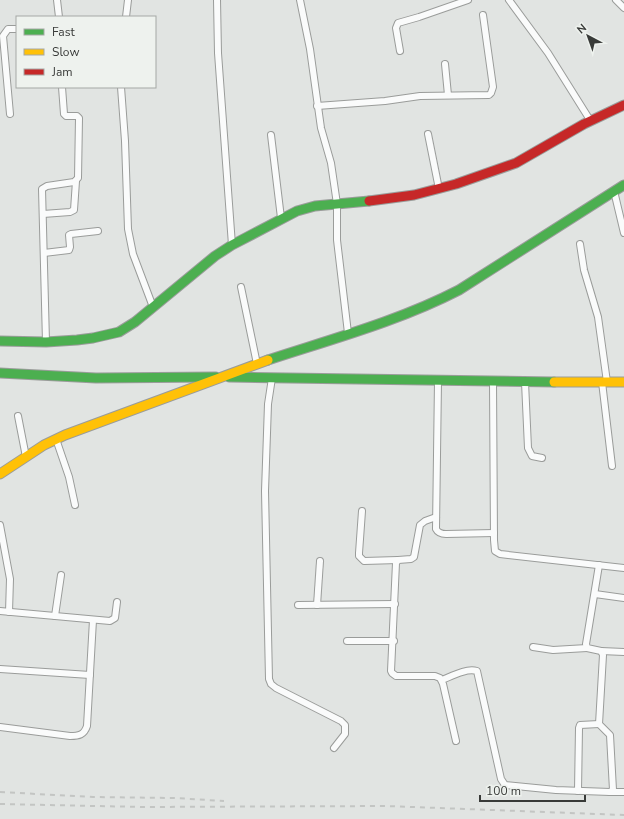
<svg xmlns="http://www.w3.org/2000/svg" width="624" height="819" font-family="'Nunito Sans',sans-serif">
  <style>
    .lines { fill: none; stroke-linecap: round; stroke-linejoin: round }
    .street-casing { stroke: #9a9c9a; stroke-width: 8 }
    .fast-casing { stroke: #9a9c9a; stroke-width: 11 }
    .slow-casing { stroke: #9a9c9a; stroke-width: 11 }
    .jam-casing { stroke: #9a9c9a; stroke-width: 11 }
    .street { stroke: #fafbfb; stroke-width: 6 }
    .fast { stroke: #4caf50; stroke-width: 9 }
    .slow { stroke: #ffc107; stroke-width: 9 }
    .jam { stroke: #c62828; stroke-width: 9 }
    .rail { stroke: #c3c5c3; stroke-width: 2; stroke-dasharray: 5 5; stroke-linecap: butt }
  </style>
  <rect width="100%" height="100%" fill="#e1e4e2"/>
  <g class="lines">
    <g class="street-casing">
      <g id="street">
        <path d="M 57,0 L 59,17"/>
        <path d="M 217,0 L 218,53 L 232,245"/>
        <path d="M 300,0 L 310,49 L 321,128 L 331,163 L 337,204 L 337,240 L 348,333"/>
        <path d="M 509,0 L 548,53 L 590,120"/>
        <path d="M 616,0 L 624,8"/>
        <path d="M 126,17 L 128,0"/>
        <path d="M 400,51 L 396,28 L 398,23 L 419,17 L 468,0"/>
        <path d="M 445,64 L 448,95"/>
        <path d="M 121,87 L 125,141 L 128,229 L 133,254 L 153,307"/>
        <path d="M 317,106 L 385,101 L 420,96 L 489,95 L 491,93 L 493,87 L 483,15"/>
        <path d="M 10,114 L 3,36 L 8,29 L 17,29"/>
        <path d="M 428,134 L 439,189"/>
        <path d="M 271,135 L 281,218"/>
        <path d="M 614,191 L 624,233"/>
        <path d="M 43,214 L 70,212 L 74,210 L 76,181"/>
        <path d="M 580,244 L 584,270 L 598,317 L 607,382"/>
        <path d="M 44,253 L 69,250 L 70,247 L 69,235 L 71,234 L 98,231"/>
        <path d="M 241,287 L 257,364"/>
        <path d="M 46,342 L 42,189 L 47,186 L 74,182 L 78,178 L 79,118 L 77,116 L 66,116 L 64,114 L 62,87"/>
        <path d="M 272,378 L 268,404 L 265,491 L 269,679 L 271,684 L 276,688 L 341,721 L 345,725 L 345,734 L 334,748"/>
        <path d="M 438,381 L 436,529 C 438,533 441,534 446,534 L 494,533"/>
        <path d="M 493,382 L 494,540 L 495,551 L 500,554 L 624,568"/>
        <path d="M 525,382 L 528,448 L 532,456 L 542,458"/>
        <path d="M 602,382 L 612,466"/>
        <path d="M 18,416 L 26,457"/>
        <path d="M 56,439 L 69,477 L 75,505"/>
        <path d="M 362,511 L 359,553 L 359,556 L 364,561 L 398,560"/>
        <path d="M 436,517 L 425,521 L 420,525 L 414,557 L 411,559 L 398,560 L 396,563 L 391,671 L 392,673 L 396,676 L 435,676 L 440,678 L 443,684 L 456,741"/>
        <path d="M 0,525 L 10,579 L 9,612"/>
        <path d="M 595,594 L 624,598"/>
        <path d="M 298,605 L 395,604"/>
        <path d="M 317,605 L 320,561"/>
        <path d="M 0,611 L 110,621 L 115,618 L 117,602"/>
        <path d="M 55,616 L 61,575"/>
        <path d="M 347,641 L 394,641"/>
        <path d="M 533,647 L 553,650 L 587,648"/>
        <path d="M 601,651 L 624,652"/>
        <path d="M 0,669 L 90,675"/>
        <path d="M 442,680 C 452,676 466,668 477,671 L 501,779 L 505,785 L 556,790 L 610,792 L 613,790 L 610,735 L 599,724 L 603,655 L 601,651 L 587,648 L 586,644 L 599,565"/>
        <path d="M 0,727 L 70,736 C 79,736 84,735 87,726 L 93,620"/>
        <path d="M 578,791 L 579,728 L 580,725 L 599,724"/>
        <path d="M 610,792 L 624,792"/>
      </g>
    </g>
    <g class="fast-casing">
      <g id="fast">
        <path d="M 0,341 L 46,342 L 77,340 L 93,338 L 119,332 L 135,322 L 215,256 L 232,245 L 297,211 L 315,206 L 369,201"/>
        <path d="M 268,360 C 332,339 399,321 459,290 L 624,185"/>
        <path d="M 0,373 L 96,378 L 216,377"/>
        <path d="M 229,377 L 554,382"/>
      </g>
    </g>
    <g class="slow-casing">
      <g id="slow">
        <path d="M 554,382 L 624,382"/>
        <path d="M 0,474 L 44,445 L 65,435 L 268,360"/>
      </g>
    </g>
    <g class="jam-casing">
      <path id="jam" d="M 369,201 L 414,195 L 456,184 L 516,163 L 584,124 L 624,105"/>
    </g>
    <use href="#street" class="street"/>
    <use href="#fast" class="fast"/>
    <use href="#slow" class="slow"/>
    <use href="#jam" class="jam"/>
    <g class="rail">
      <path d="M 0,792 L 93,797 L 175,798 L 224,801"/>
      <path d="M 0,804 L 143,807 L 386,806 L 624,815"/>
    </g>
  </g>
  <rect x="16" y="16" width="140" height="72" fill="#eef2ee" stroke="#a5a8a5"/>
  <rect x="24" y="29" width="20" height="6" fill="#4caf50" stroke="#a5a8a5"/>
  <text x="52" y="36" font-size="12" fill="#383a38">Fast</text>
  <rect x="24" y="49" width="20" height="6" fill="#ffc107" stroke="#a5a8a5"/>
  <text x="52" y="56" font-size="12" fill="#383a38">Slow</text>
  <rect x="24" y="69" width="20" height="6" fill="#c62828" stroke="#a5a8a5"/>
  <text x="52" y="76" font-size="12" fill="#383a38">Jam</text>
  <g transform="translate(588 36) rotate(319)" stroke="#eef2ee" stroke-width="3" paint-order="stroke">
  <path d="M0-3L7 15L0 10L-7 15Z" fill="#383a38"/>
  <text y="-6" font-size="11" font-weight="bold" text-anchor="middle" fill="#383a38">N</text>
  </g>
  <path d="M480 795v6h105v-6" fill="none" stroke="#383a38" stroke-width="2"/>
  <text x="486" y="795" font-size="12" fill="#383a38" stroke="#eef2ee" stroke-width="3" paint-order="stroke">100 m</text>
</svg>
